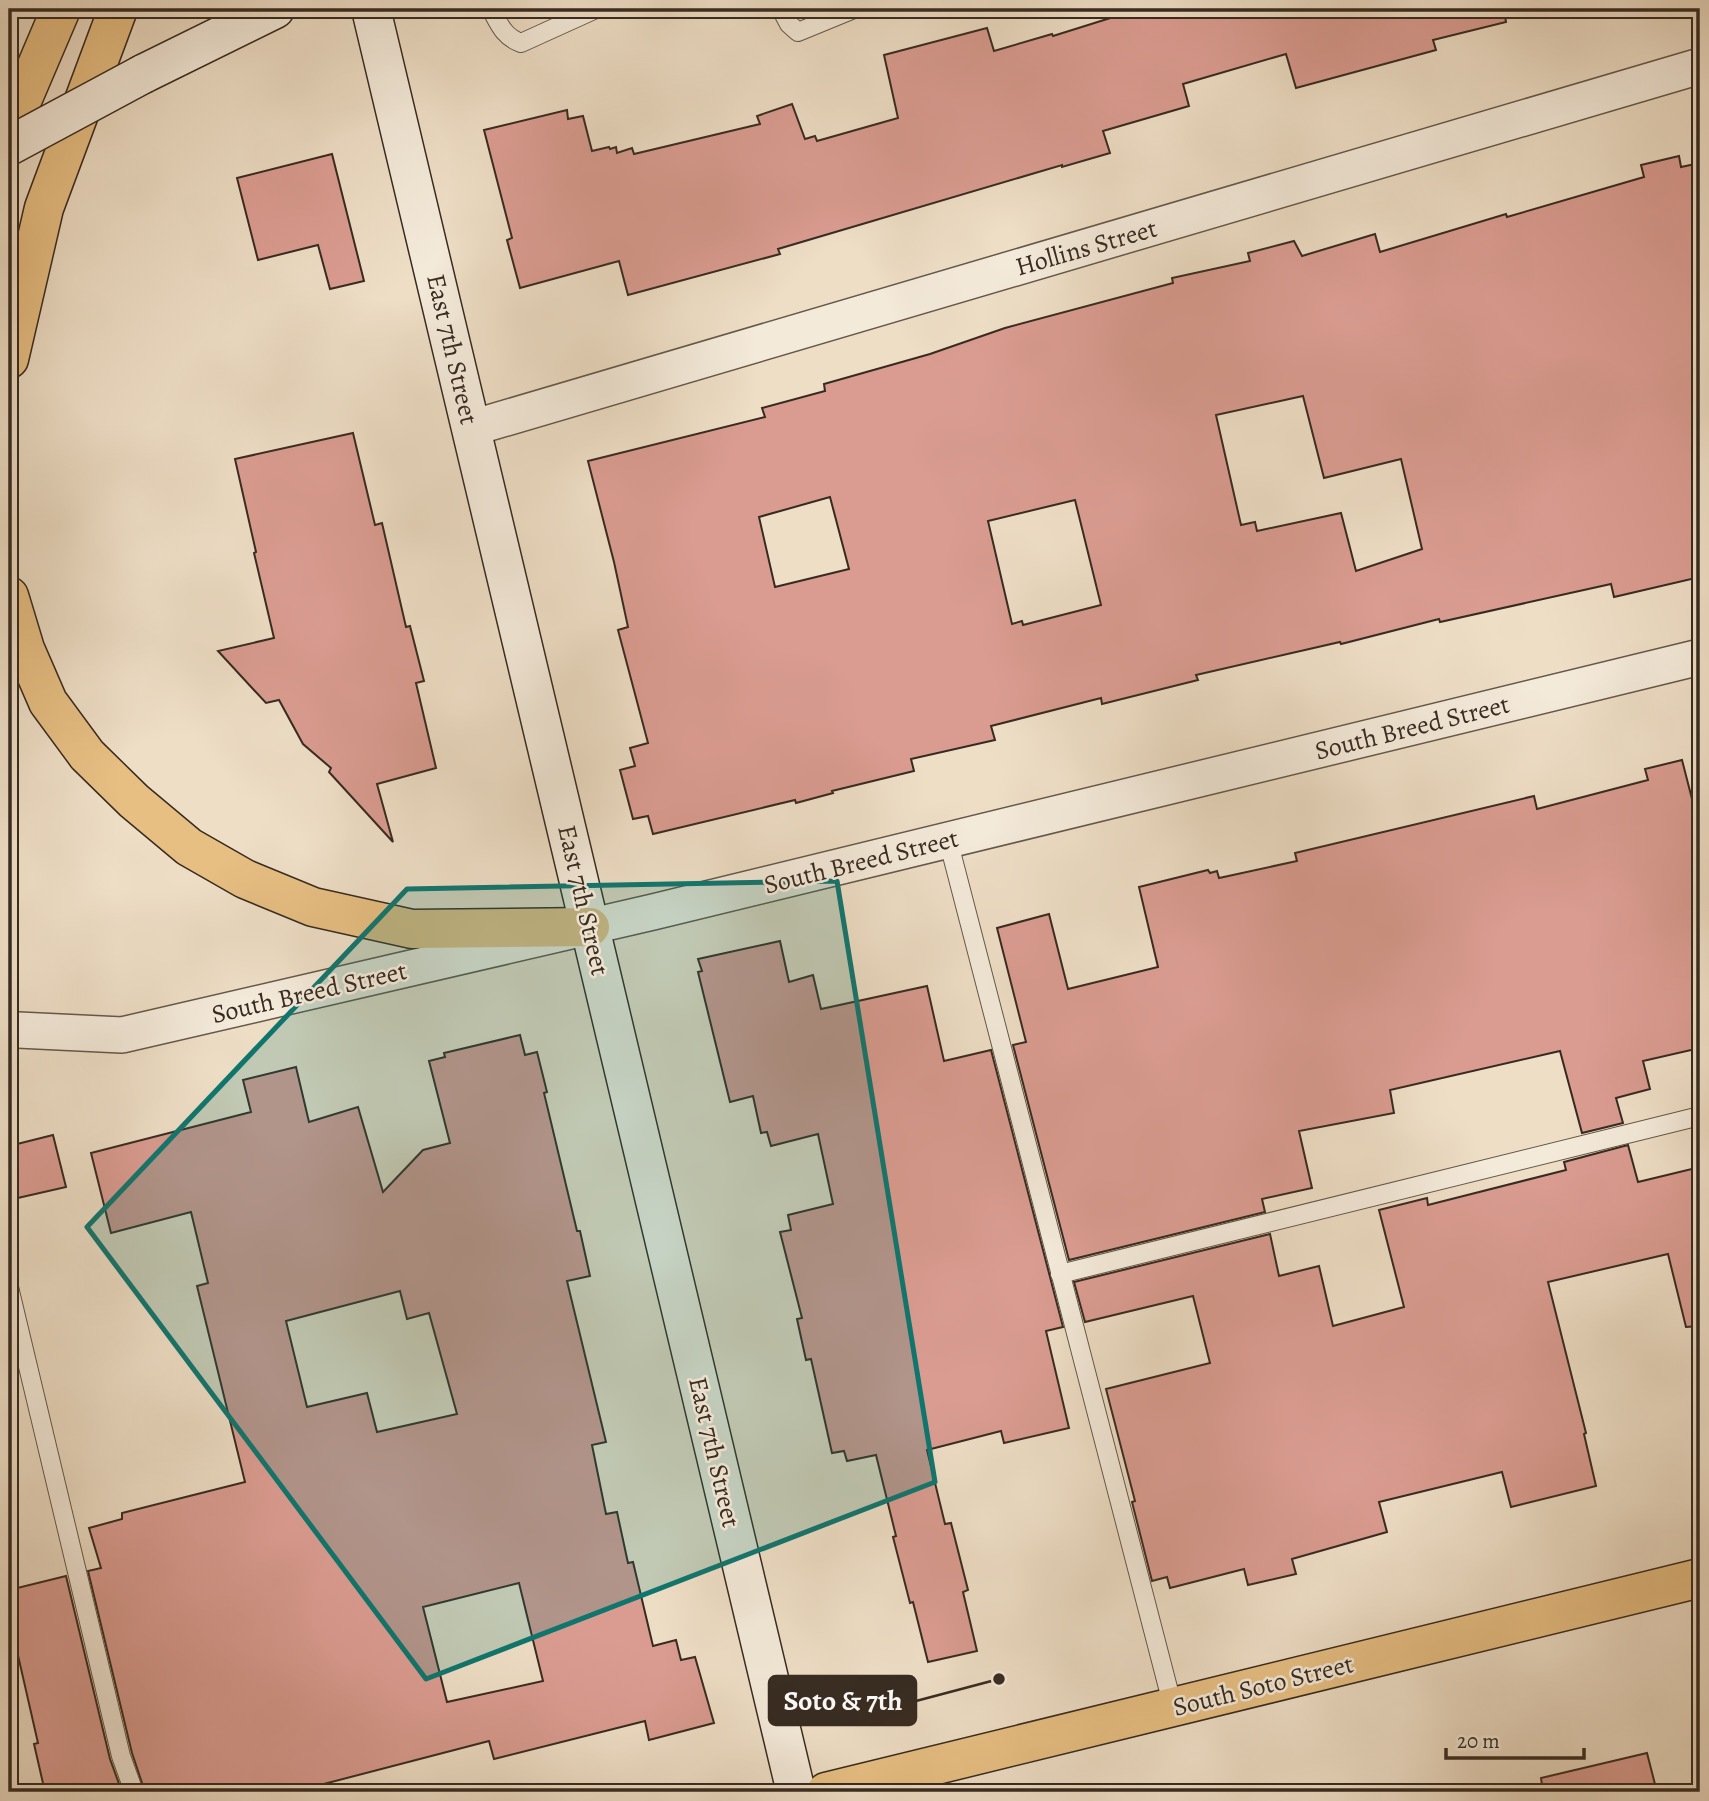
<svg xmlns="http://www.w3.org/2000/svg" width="1709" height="1801" font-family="Alegreya,serif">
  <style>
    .building { fill: #da9c91; stroke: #372b21; stroke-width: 2; fill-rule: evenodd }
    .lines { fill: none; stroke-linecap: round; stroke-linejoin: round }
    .lane-casing { stroke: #65584a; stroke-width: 20 }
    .street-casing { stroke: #65584a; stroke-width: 38 }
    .secondary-casing { stroke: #372b21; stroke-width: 41 }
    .primary-casing { stroke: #372b21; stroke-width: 41 }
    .highway-casing { stroke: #372b21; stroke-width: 41 }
    .lane { stroke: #f4eada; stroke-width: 18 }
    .street { stroke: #f4eada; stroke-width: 35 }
    .secondary { stroke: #f4eada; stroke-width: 38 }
    .primary { stroke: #e7bf83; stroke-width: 38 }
    .highway { stroke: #e7bf83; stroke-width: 38 }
    .secondary-bridge-casing { stroke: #372b21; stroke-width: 41; stroke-linecap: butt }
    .secondary-bridge { stroke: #f4eada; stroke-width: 38 }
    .marked { fill: #0f766e; fill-opacity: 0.2; stroke: #0f766e; stroke-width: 5; stroke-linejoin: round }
    .labels { text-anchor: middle; stroke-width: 5; stroke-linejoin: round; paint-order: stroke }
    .street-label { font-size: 26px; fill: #372b21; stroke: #f4eada }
    .leader { fill: none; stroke: #372b21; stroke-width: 2.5 }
    .callout-dot { fill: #372b21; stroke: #f4eada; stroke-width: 2.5 }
    .callout { fill: #372b21; stroke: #372b21; stroke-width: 2.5 }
    .callout-label { font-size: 28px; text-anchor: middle; font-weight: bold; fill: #fff }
  </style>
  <rect width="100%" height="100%" fill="#eedec6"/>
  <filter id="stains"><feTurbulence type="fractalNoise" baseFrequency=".00286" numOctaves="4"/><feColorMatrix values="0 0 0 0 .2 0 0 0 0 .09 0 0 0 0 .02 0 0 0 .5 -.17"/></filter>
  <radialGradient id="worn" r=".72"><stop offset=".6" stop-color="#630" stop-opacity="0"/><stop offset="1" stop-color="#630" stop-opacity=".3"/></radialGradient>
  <g class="building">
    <path d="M 1139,9 L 1504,9 L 1506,22 L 1433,40 L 1436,50 L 1296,88 L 1286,54 L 1183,84 L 1189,106 L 1103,131 L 1110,153 L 1062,167 L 1062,165 L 778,249 L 780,254 L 628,295 L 619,261 L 520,288 L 507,240 L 512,238 L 484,130 L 567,110 L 568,119 L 583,116 L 592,151 L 609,147 L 610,149 L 616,147 L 617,153 L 632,148 L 634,154 L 760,124 L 757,116 L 792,104 L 805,139 L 815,136 L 817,141 L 898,118 L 884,55 L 987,28 L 994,51 L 1052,34 L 1053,36 Z"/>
    <path d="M 332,154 L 364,281 L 330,289 L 318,245 L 258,260 L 237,178 Z"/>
    <path d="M 1679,156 L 1681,167 L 1700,163 L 1700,577 L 1614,597 L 1611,584 L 1440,622 L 1439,619 L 1341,644 L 1340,642 L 1196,675 L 1198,680 L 1102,704 L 1101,698 L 991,726 L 995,740 L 911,759 L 914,771 L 832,791 L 833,793 L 796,803 L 795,800 L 653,834 L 648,816 L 633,819 L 620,770 L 635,766 L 630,748 L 648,743 L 618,630 L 628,627 L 614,562 L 588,461 L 765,417 L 762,408 L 825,391 L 824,384 L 930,354 L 1005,328 L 1173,283 L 1172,278 L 1250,261 L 1248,253 L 1294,241 L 1302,256 L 1375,234 L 1380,252 L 1506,214 L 1507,217 L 1644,177 L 1641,165 ZM 1303,396 L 1324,478 L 1401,459 L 1422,549 L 1356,571 L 1341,513 L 1257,531 L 1255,522 L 1241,525 L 1216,415 ZM 830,497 L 849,569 L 775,587 L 759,517 ZM 1075,500 L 1101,605 L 1023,625 L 1022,621 L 1012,624 L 988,521 Z"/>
    <path d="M 353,433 L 375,525 L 382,523 L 406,627 L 410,626 L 424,681 L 416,683 L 436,768 L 377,784 L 393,842 L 329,772 L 331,768 L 303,744 L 279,700 L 266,703 L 218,651 L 274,638 L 254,553 L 256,552 L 235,459 Z"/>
    <path d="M 1682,760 L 1700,830 L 1700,1048 L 1643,1061 L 1650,1089 L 1616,1098 L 1623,1123 L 1582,1133 L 1560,1051 L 1390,1090 L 1394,1113 L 1299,1131 L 1312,1188 L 1262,1199 L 1265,1212 L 1069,1260 L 1013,1045 L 1026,1042 L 997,928 L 1049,914 L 1068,989 L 1158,967 L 1139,887 L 1208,870 L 1210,873 L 1217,871 L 1219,878 L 1297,861 L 1295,853 L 1534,796 L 1537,809 L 1648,780 L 1645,769 Z"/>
    <path d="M 780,941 L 789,982 L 813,975 L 821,1009 L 927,986 L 944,1061 L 991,1050 L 1063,1327 L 1046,1331 L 1069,1428 L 1004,1443 L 1001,1431 L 927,1450 L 945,1524 L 951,1523 L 968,1590 L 963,1592 L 977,1651 L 928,1662 L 913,1602 L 910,1603 L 893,1537 L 896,1536 L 876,1455 L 847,1461 L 844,1451 L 832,1453 L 811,1359 L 806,1360 L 797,1319 L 802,1318 L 780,1232 L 791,1230 L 788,1215 L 833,1204 L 818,1134 L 771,1146 L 767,1132 L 761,1133 L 753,1096 L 730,1102 L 698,972 L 702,971 L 698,959 Z"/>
    <path d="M 520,1035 L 525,1055 L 537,1052 L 547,1092 L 544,1093 L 577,1231 L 580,1231 L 590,1276 L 567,1281 L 606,1442 L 592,1445 L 606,1514 L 617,1512 L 628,1563 L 633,1562 L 653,1646 L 676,1640 L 681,1660 L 695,1657 L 714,1723 L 649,1740 L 645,1721 L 494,1759 L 489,1741 L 293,1792 L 145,1792 L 132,1753 L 88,1571 L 101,1568 L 89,1528 L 122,1519 L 122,1513 L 245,1482 L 197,1286 L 208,1283 L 191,1212 L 111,1233 L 91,1153 L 251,1112 L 243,1080 L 296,1067 L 309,1122 L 358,1107 L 383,1192 L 423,1150 L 450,1143 L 429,1061 L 445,1057 L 444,1053 ZM 400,1291 L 407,1319 L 429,1313 L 457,1414 L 377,1432 L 367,1393 L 307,1407 L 286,1321 ZM 519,1583 L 543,1681 L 447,1702 L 423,1607 Z"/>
    <path d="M 53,1135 L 66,1187 L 9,1200 L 9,1146 Z"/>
    <path d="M 1628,1145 L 1638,1182 L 1700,1167 L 1700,1326 L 1686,1327 L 1668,1254 L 1548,1282 L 1586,1433 L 1584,1434 L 1596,1486 L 1511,1507 L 1502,1472 L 1379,1502 L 1387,1532 L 1292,1559 L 1296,1574 L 1248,1585 L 1244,1569 L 1170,1588 L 1167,1577 L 1152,1581 L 1132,1502 L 1135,1501 L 1106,1389 L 1210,1363 L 1193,1296 L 1085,1322 L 1074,1282 L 1270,1234 L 1279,1276 L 1319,1266 L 1333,1326 L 1404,1307 L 1379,1210 L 1427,1198 L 1428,1205 L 1566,1170 L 1564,1162 Z"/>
    <path d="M 66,1576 L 110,1759 L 122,1792 L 45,1792 L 34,1744 L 38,1743 L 9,1616 L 9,1590 Z"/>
    <path d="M 1647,1753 L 1657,1792 L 1543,1792 L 1541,1778 Z"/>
  </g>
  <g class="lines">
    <g class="lane-casing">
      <g id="lane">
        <path d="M 491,9 C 499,24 504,37 521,43 L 596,9"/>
        <path d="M 781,9 L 789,24 L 798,32 L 854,9"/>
        <path d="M 948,840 L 1173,1707"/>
        <path d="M 1060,1274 L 1700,1116"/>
        <path d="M 9,1287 L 121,1756 L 134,1792"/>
      </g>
    </g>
    <g class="street-casing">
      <g id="street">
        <path d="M 472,428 L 1700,66"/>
        <path d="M 18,1030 L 122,1035 L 653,912 L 1700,657"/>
      </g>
    </g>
    <g class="secondary-casing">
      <g id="secondary">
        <path d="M 371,9 L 796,1792"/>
        <path d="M 143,74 L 275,9"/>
      </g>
    </g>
    <g class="primary-casing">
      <path id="primary" d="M 826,1792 L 1700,1578"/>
    </g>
    <g class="highway-casing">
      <g id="highway">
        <path d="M 9,131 L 61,9"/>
        <path d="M 9,359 L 44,208 L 118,9"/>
        <path d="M 9,596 L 25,649 L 48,702 L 87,755 L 134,801 L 189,847 L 245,879 L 313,907 L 412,929 L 590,927"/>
      </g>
    </g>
    <use href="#lane" class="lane"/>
    <use href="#street" class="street"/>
    <use href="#secondary" class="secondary"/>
    <use href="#primary" class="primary"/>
    <use href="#highway" class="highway"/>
    <g class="secondary-bridge-casing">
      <path id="secondary-bridge" d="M 9,146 L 143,74"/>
    </g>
    <use href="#secondary-bridge" class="secondary-bridge"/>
  </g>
  <path class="marked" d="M 837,881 L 935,1482 L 426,1679 L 87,1227 L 407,889 Z"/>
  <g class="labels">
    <g class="street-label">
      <text transform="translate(1086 247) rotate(-16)" y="9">Hollins Street</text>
      <text transform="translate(453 349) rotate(77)" y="9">East 7th Street</text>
      <text transform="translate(1412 727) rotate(-14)" y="9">South Breed Street</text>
      <text transform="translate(861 861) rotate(-14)" y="9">South Breed Street</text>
      <text transform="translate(584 900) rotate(77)" y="9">East 7th Street</text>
      <text transform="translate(309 992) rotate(-13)" y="9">South Breed Street</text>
      <text transform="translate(715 1452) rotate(77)" y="9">East 7th Street</text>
      <text transform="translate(1263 1685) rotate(-14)" y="9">South Soto Street</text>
    </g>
  </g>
  <path class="leader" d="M999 1679L916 1701"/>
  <circle class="callout-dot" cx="999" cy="1679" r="7"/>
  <rect class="callout" x="769" y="1676" width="147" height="49" rx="7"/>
  <g class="callout-label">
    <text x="843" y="1710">Soto &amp; 7th</text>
  </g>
  <rect width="1709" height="1801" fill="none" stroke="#eedec6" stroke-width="35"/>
  <rect x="10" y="10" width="1688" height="1780" fill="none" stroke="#372b21" stroke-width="3.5"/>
  <rect x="18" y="18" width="1674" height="1766" fill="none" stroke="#372b21" stroke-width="2"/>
  <path d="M1446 1748v10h138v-10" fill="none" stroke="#372b21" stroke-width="3.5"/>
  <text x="1457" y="1748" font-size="21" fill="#372b21" stroke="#f4eada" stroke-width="5" paint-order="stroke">20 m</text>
  <rect width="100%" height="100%" filter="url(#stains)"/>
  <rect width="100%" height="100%" fill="url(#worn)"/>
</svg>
